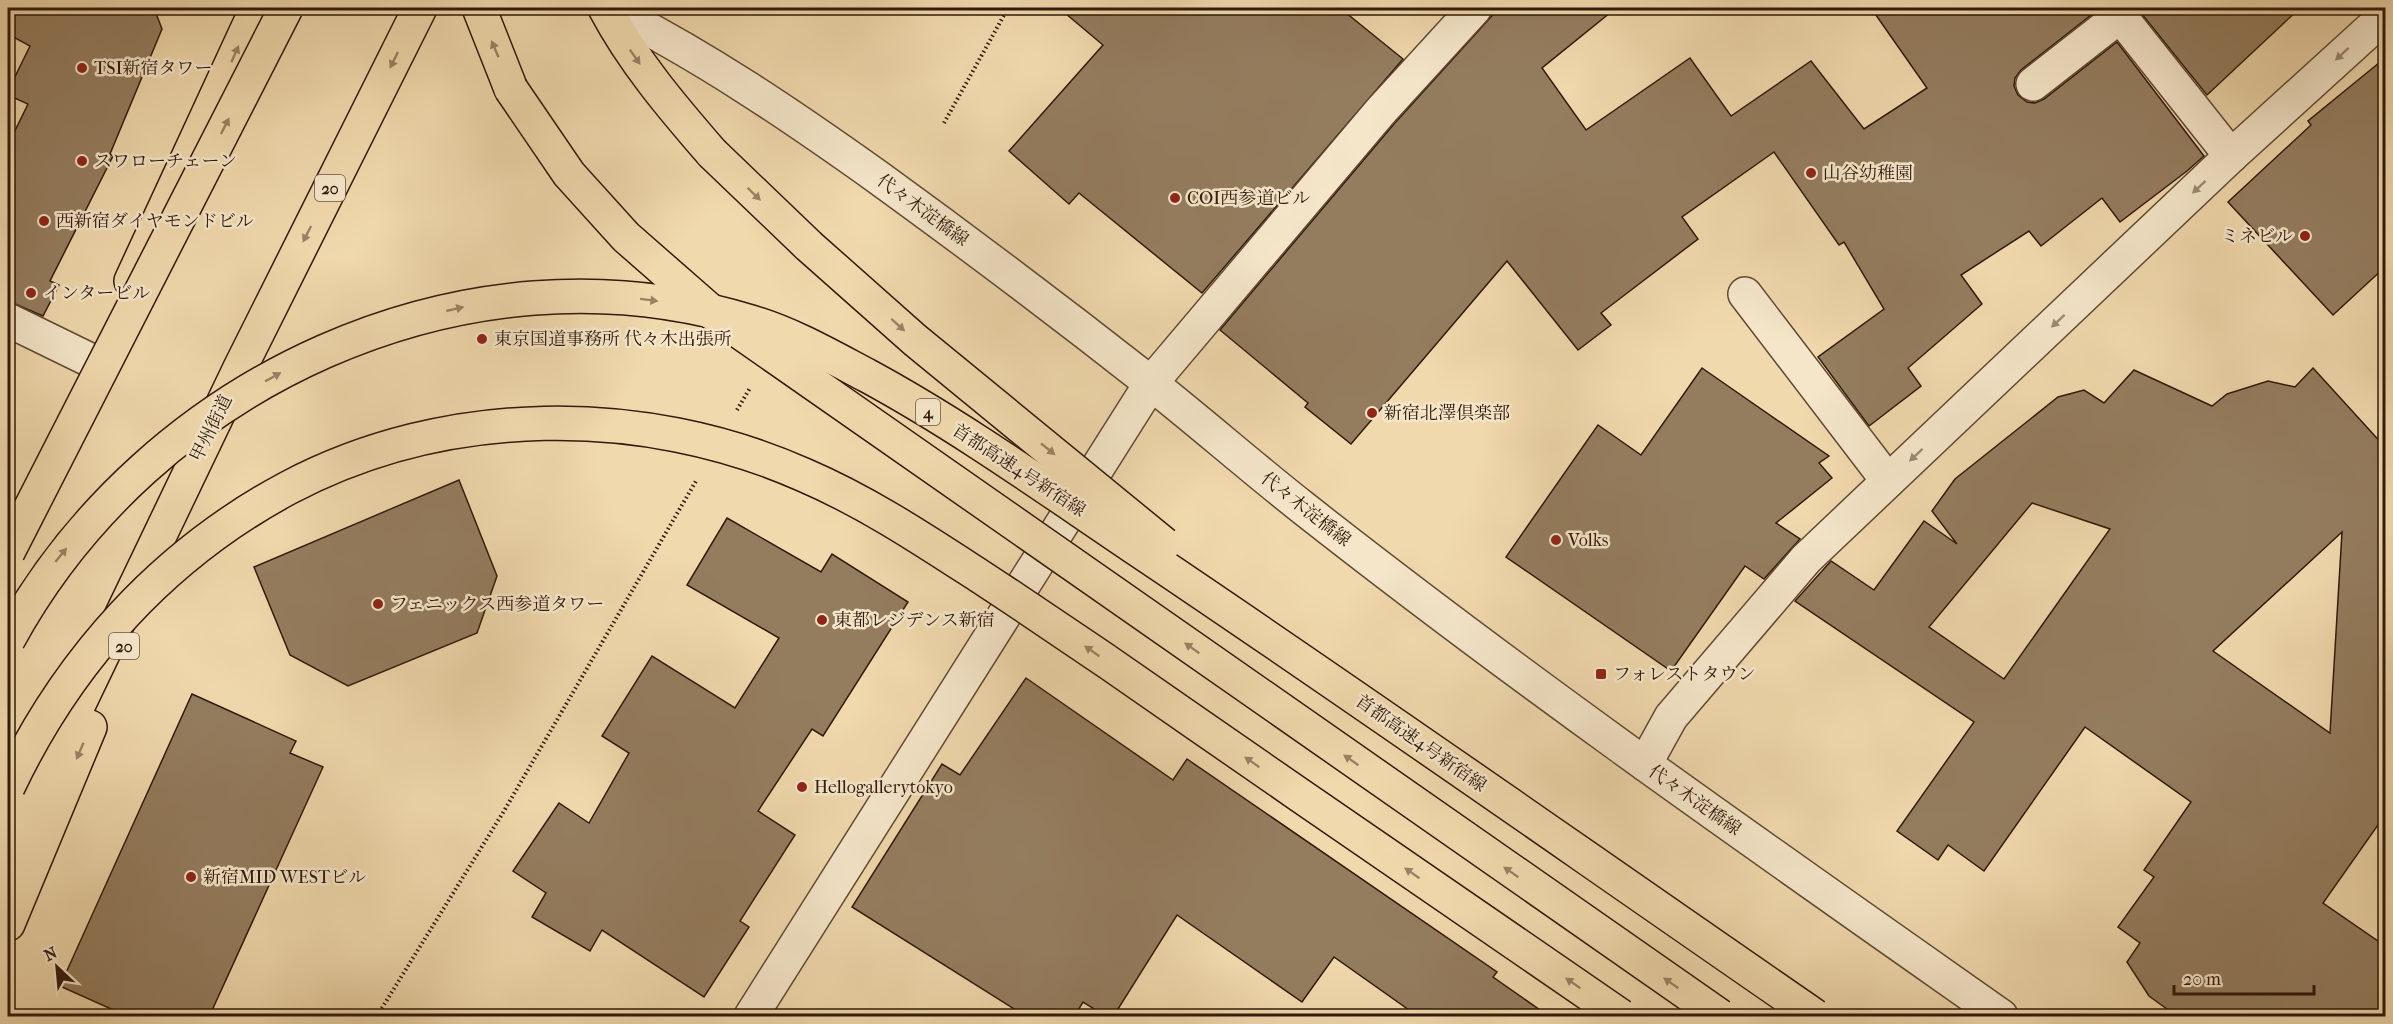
<svg xmlns="http://www.w3.org/2000/svg" width="2393" height="1024" font-family="'IM FELL French Canon','Noto Serif JP',serif">
  <style>
    .building { fill: #947d5f; stroke: #31190b; stroke-width: 1.5; fill-rule: evenodd }
    .lines { fill: none; stroke-linecap: round; stroke-linejoin: round }
    .minor-casing { stroke: #614934; stroke-width: 36 }
    .highway-casing { stroke: #31190b; stroke-width: 36 }
    .path { stroke: #31190b; stroke-width: 4; stroke-dasharray: 1.5 3; stroke-linecap: butt }
    .minor { stroke: #f5e6ca; stroke-width: 33 }
    .highway { stroke: #f0d9ad; stroke-width: 33 }
    .highway-bridge-casing { stroke: #31190b; stroke-width: 36; stroke-linecap: butt }
    .highway-bridge { stroke: #f0d9ad; stroke-width: 33 }
    .oneway { fill: #9a8364 }
    .oneway2 { fill: #9d8a74 }
    .poi-dot { fill: #8f2418; stroke: #f5e6ca; stroke-width: 2 }
    .labels { text-anchor: middle; stroke-width: 5; stroke-linejoin: round; paint-order: stroke }
    .shield { fill: #f5e6ca; stroke: #6c5644; stroke-width: 1.5 }
    .shield-label { font-size: 16px; font-weight: bold; fill: #31190b }
    .poi-label { font-size: 18px; fill: #31190b; stroke: #f5e6ca; text-anchor: start }
    .street-label { font-size: 18px; fill: #31190b; stroke: #f5e6ca }
  </style>
  <rect width="100%" height="100%" fill="#f0d9ad"/>
  <filter id="stains"><feTurbulence type="fractalNoise" baseFrequency=".00333" numOctaves="4"/><feColorMatrix values="0 0 0 0 .2 0 0 0 0 .09 0 0 0 0 .02 0 0 0 .5 -.17"/></filter>
  <radialGradient id="worn" r=".72"><stop offset=".6" stop-color="#630" stop-opacity="0"/><stop offset="1" stop-color="#630" stop-opacity=".3"/></radialGradient>
  <g class="building">
    <path d="M 8,8 L 154,8 L 162,29 L 110,154 L 113,156 L 50,281 L 59,285 L 43,316 L 8,301 L 8,145 L 28,104 L 8,95 L 8,91 L 30,46 L 8,34 Z"/>
    <path d="M 1059,8 L 1340,8 L 1403,59 L 1202,293 L 1079,193 L 1069,204 L 1009,151 L 1103,45 Z"/>
    <path d="M 1499,8 L 1616,8 L 1542,68 L 1586,130 L 1690,58 L 1731,116 L 1811,61 L 1864,129 L 1927,88 L 1871,8 L 2100,8 L 2021,70 L 2015,78 L 2014,86 L 2018,95 L 2027,102 L 2035,103 L 2044,99 L 2117,42 L 2204,156 L 2187,171 L 2120,222 L 2102,198 L 2041,246 L 2029,231 L 1961,275 L 1982,304 L 1908,368 L 1921,386 L 1869,426 L 1818,357 L 1884,309 L 1844,242 L 1839,245 L 1774,152 L 1682,217 L 1698,239 L 1601,313 L 1611,325 L 1578,350 L 1507,261 L 1351,444 L 1305,407 L 1308,403 L 1220,330 L 1394,124 Z"/>
    <path d="M 2137,8 L 2300,8 L 2207,95 Z"/>
    <path d="M 2385,58 L 2385,267 L 2333,315 L 2228,202 L 2311,125 L 2308,121 Z"/>
    <path d="M 1702,368 L 1829,456 L 1819,463 L 1832,478 L 1776,523 L 1800,539 L 1764,579 L 1745,566 L 1671,671 L 1506,557 L 1598,425 L 1641,455 Z"/>
    <path d="M 2313,368 L 2385,447 L 2385,815 L 2323,903 L 2385,946 L 2385,1017 L 2178,1017 L 2149,996 L 2127,962 L 2140,943 L 2118,927 L 2154,877 L 2144,870 L 2191,802 L 2085,727 L 1984,871 L 1948,845 L 1938,860 L 1897,831 L 1974,722 L 1795,601 L 1831,561 L 1874,590 L 1924,521 L 1957,544 L 1932,511 L 1955,479 L 2058,397 L 2084,390 L 2104,403 L 2134,370 L 2212,406 L 2227,394 L 2268,381 L 2295,387 ZM 2032,503 L 2110,529 L 2004,679 L 1929,627 ZM 2342,532 L 2330,733 L 2213,651 Z"/>
    <path d="M 459,480 L 497,576 L 477,633 L 348,686 L 290,655 L 254,567 Z"/>
    <path d="M 727,518 L 821,572 L 832,554 L 908,602 L 823,736 L 812,729 L 758,811 L 795,835 L 740,921 L 749,927 L 704,997 L 602,930 L 590,951 L 532,917 L 546,893 L 513,871 L 559,803 L 589,823 L 629,753 L 602,736 L 652,656 L 735,708 L 779,638 L 687,585 Z"/>
    <path d="M 1026,678 L 1173,780 L 1187,759 L 1497,972 L 1493,977 L 1550,1017 L 1419,1017 L 1334,957 L 1302,1002 L 1177,915 L 1113,1017 L 1107,1017 L 1083,1002 L 1074,1017 L 1027,1017 L 852,907 L 942,764 L 960,775 Z"/>
    <path d="M 192,694 L 296,741 L 290,753 L 323,767 L 209,1017 L 129,1017 L 60,986 Z"/>
  </g>
  <g class="lines">
    <g class="minor-casing">
      <g id="minor">
        <path d="M 608,8 C 704,56 792,116 879,178 C 970,244 1060,312 1148,381 C 1200,422 1250,466 1302,507 C 1528,685 1765,850 2001,1016"/>
        <path d="M 2033,84 L 2120,16 L 2231,156"/>
        <path d="M 1745,294 L 1888,481"/>
        <path d="M 8,320 L 94,362"/>
        <path d="M 1645,764 L 1671,717 L 1806,559 L 2231,156 L 2386,15"/>
        <path d="M 751,1016 L 1151,383 L 1380,112 L 1475,8"/>
      </g>
    </g>
    <g class="highway-casing">
      <g id="highway">
        <path d="M 479,8 L 511,89"/>
        <path d="M 605,8 C 633,61 672,107 712,153"/>
        <path d="M 131,281 L 257,8"/>
        <path d="M 8,852 L 240,368 L 420,8"/>
        <path d="M 8,924 L 90,727"/>
      </g>
    </g>
    <g class="path">
      <path d="M 944,123 L 1008,8"/>
      <path d="M 737,410 L 750,388"/>
      <path d="M 377,1016 L 504,811 L 696,481"/>
    </g>
    <use href="#minor" class="minor"/>
    <use href="#highway" class="highway"/>
    <g class="highway-bridge-casing">
      <g id="highway-bridge">
        <path d="M 511,89 L 569,174 L 626,237 L 714,314 L 1720,1016"/>
        <path d="M 712,153 L 809,246 L 915,340 L 1164,544"/>
        <path d="M 8,552 L 286,8"/>
        <path d="M 8,640 C 148,383 465,233 751,322 C 792,334 830,356 868,376 C 960,426 1045,487 1131,545 C 1361,699 1587,859 1815,1016"/>
        <path d="M 8,787 C 68,660 163,555 288,488 C 445,405 642,403 804,475 C 867,502 924,540 981,577 C 1054,625 1126,674 1197,724 C 1338,822 1480,919 1621,1016"/>
      </g>
    </g>
    <use href="#highway-bridge" class="highway-bridge"/>
  </g>
  <defs><path id="oneway-solid" d="M-6-.8H1V-3.2L6.5 0L1 3.2V.8H-6Z" transform="scale(1.5)"/></defs>
  <g class="oneway">
    <use href="#oneway-solid" transform="translate(495 49) rotate(-113)"/>
    <use href="#oneway-solid" transform="translate(235 54) rotate(-66)"/>
    <use href="#oneway-solid" transform="translate(635 57) rotate(55)"/>
    <use href="#oneway-solid" transform="translate(394 60) rotate(116)"/>
    <use href="#oneway-solid" transform="translate(225 126) rotate(-63)"/>
    <use href="#oneway-solid" transform="translate(754 194) rotate(44)"/>
    <use href="#oneway-solid" transform="translate(307 234) rotate(117)"/>
    <use href="#oneway-solid" transform="translate(649 300) rotate(7)"/>
    <use href="#oneway-solid" transform="translate(455 309) rotate(-13)"/>
    <use href="#oneway-solid" transform="translate(898 325) rotate(42)"/>
    <use href="#oneway-solid" transform="translate(273 377) rotate(-29)"/>
    <use href="#oneway-solid" transform="translate(1048 449) rotate(39)"/>
    <use href="#oneway-solid" transform="translate(61 555) rotate(-51)"/>
    <use href="#oneway-solid" transform="translate(1192 648) rotate(-145)"/>
    <use href="#oneway-solid" transform="translate(1092 651) rotate(-145)"/>
    <use href="#oneway-solid" transform="translate(80 751) rotate(113)"/>
    <use href="#oneway-solid" transform="translate(1351 760) rotate(-145)"/>
    <use href="#oneway-solid" transform="translate(1252 762) rotate(-145)"/>
    <use href="#oneway-solid" transform="translate(1511 872) rotate(-145)"/>
    <use href="#oneway-solid" transform="translate(1412 873) rotate(-145)"/>
    <use href="#oneway-solid" transform="translate(1573 983) rotate(-145)"/>
    <use href="#oneway-solid" transform="translate(1671 983) rotate(-145)"/>
  </g>
  <g class="oneway2">
    <use href="#oneway-solid" transform="translate(2342 54) rotate(137)"/>
    <use href="#oneway-solid" transform="translate(2199 187) rotate(137)"/>
    <use href="#oneway-solid" transform="translate(2058 321) rotate(137)"/>
    <use href="#oneway-solid" transform="translate(1916 455) rotate(137)"/>
  </g>
  <g class="poi-dot">
    <circle cx="82" cy="68" r="6"/>
    <circle cx="82" cy="161" r="6"/>
    <circle cx="1811" cy="173" r="6"/>
    <circle cx="1175" cy="198" r="6"/>
    <circle cx="44" cy="221" r="6"/>
    <circle cx="2305" cy="236" r="6"/>
    <circle cx="31" cy="293" r="6"/>
    <circle cx="482" cy="339" r="6"/>
    <circle cx="1372" cy="413" r="6"/>
    <circle cx="1556" cy="540" r="6"/>
    <circle cx="378" cy="604" r="6"/>
    <circle cx="822" cy="620" r="6"/>
    <rect x="1595" y="668" width="12" height="12" rx="3"/>
    <circle cx="802" cy="787" r="6"/>
    <circle cx="191" cy="877" r="6"/>
  </g>
  <g class="labels">
    <g class="shield">
      <rect x="315" y="175" width="30" height="26" rx="4.5"/>
      <rect x="916" y="399" width="24" height="26" rx="4.5"/>
      <rect x="109" y="633" width="30" height="26" rx="4.5"/>
    </g>
    <g class="shield-label">
      <text x="330" y="194">20</text>
      <text x="928" y="418">4</text>
      <text x="124" y="652">20</text>
    </g>
    <g class="poi-label">
      <text x="94" y="74">TSI新宿タワー</text>
      <text x="94" y="167">スワローチェーン</text>
      <text x="1823" y="179">山谷幼稚園</text>
      <text x="1187" y="204">COI西参道ビル</text>
      <text x="56" y="227">西新宿ダイヤモンドビル</text>
      <text x="2293" y="242" text-anchor="end">ミネビル</text>
      <text x="43" y="299">インタービル</text>
      <text x="494" y="345">東京国道事務所 代々木出張所</text>
      <text x="1384" y="419">新宿北澤倶楽部</text>
      <text x="1568" y="546">Volks</text>
      <text x="390" y="610">フェニックス西参道タワー</text>
      <text x="834" y="626">東都レジデンス新宿</text>
      <text x="1613" y="680">フォレストタウン</text>
      <text x="814" y="793">Hellogallerytokyo</text>
      <text x="203" y="883">新宿MID WESTビル</text>
    </g>
    <g class="street-label">
      <text transform="translate(923 210) rotate(36)" y="6">代々木淀橋線</text>
      <text transform="translate(211 428) rotate(-64)" y="6">甲州街道</text>
      <text transform="translate(1019 470) rotate(33)" y="6">首都高速4号新宿線</text>
      <text transform="translate(1306 509) rotate(38)" y="6">代々木淀橋線</text>
      <text transform="translate(1421 743) rotate(35)" y="6">首都高速4号新宿線</text>
      <text transform="translate(1695 800) rotate(35)" y="6">代々木淀橋線</text>
    </g>
  </g>
  <rect width="2393" height="1024" fill="none" stroke="#f0d9ad" stroke-width="30"/>
  <rect x="9" y="9" width="2375" height="1006" fill="none" stroke="#31190b" stroke-width="3"/>
  <rect x="15" y="15" width="2363" height="994" fill="none" stroke="#31190b" stroke-width="1.5"/>
  <g transform="translate(57 967) rotate(334)" stroke="#f5e6ca" stroke-width="4.5" paint-order="stroke">
  <path d="M0-4.5L10 22L0 15L-10 22Z" fill="#31190b"/>
  <text y="-9" font-size="16" font-weight="bold" text-anchor="middle" fill="#31190b">N</text>
  </g>
  <path d="M2174 985v9h140v-9" fill="none" stroke="#31190b" stroke-width="3"/>
  <text x="2183" y="985" font-size="18" fill="#31190b" stroke="#f5e6ca" stroke-width="4.5" paint-order="stroke">20 m</text>
  <rect width="100%" height="100%" filter="url(#stains)"/>
  <rect width="100%" height="100%" fill="url(#worn)"/>
</svg>
